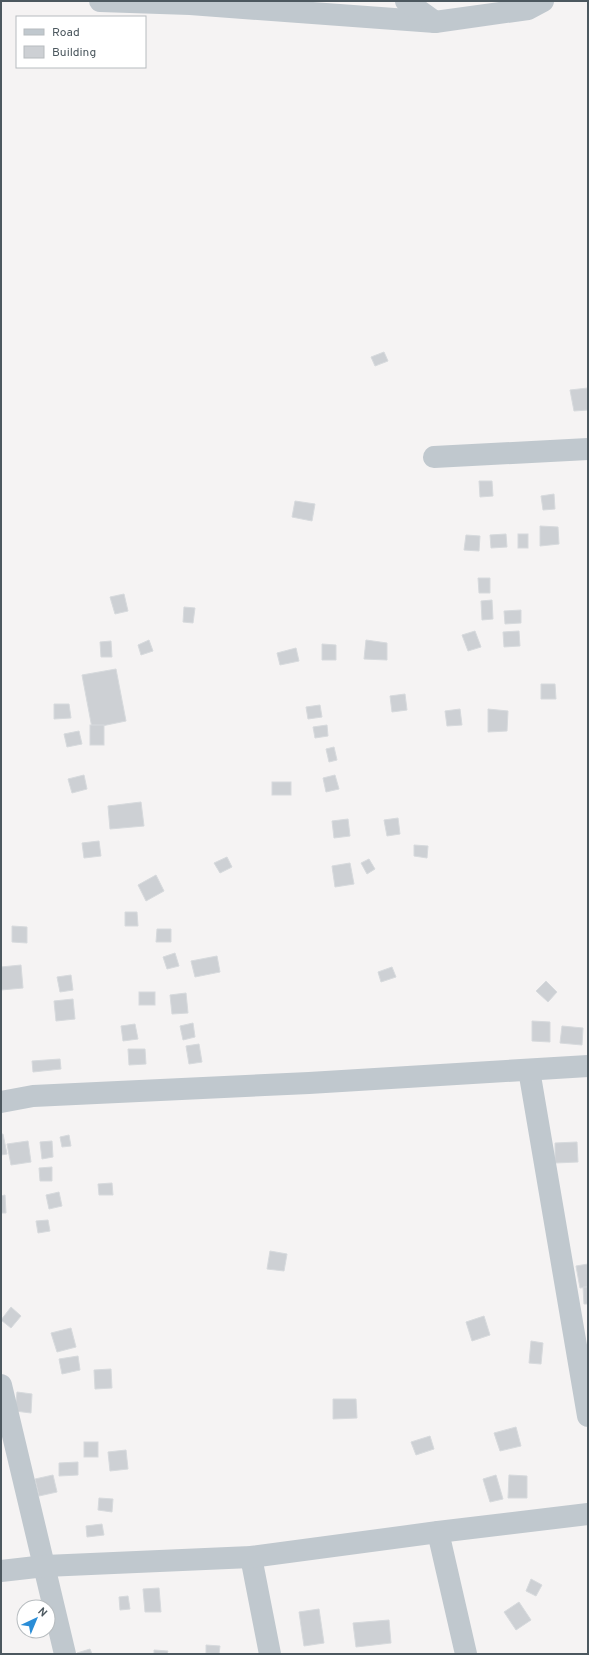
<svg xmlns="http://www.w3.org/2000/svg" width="589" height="1655" font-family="Overpass,sans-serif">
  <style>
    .building { fill: #cdd0d4; stroke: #d7dadd }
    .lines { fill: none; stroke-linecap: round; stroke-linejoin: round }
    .minor { stroke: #c0c8ce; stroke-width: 22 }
  </style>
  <rect width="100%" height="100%" fill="#f5f3f3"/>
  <g class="building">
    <path d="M 384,352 L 388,361 L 375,366 L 371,357 Z"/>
    <path d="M 588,388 L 588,410 L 574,411 L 570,390 Z"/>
    <path d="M 479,481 L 492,481 L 493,496 L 480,497 Z"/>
    <path d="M 554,494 L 555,509 L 543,510 L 541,496 Z"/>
    <path d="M 295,501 L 315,504 L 312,521 L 292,517 Z"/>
    <path d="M 540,526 L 558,527 L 559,544 L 540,546 Z"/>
    <path d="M 506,534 L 507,547 L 491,548 L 490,535 Z"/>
    <rect x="518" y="534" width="10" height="14"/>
    <path d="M 466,535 L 480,536 L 479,551 L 464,550 Z"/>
    <path d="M 478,578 L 490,578 L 490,593 L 479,593 Z"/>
    <path d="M 124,594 L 128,611 L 115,614 L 110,597 Z"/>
    <path d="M 492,600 L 493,619 L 482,620 L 481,601 Z"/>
    <path d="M 184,607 L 195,608 L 193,623 L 183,622 Z"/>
    <path d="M 521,610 L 521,623 L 505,624 L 504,611 Z"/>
    <path d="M 475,631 L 481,647 L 468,651 L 462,635 Z"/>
    <path d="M 519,631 L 520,646 L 504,647 L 503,632 Z"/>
    <path d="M 149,640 L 153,651 L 141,655 L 138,645 Z"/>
    <path d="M 366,640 L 387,643 L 387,660 L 364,659 Z"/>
    <path d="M 111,641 L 112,657 L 101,657 L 100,642 Z"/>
    <path d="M 322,644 L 336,645 L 336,660 L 322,660 Z"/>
    <path d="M 296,648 L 299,661 L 280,665 L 277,653 Z"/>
    <path d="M 116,669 L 126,721 L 92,728 L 82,675 Z"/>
    <path d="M 541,684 L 555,684 L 556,699 L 541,699 Z"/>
    <path d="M 405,694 L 407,710 L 392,712 L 390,696 Z"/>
    <path d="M 54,704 L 69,704 L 71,718 L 54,719 Z"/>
    <path d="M 320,705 L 322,717 L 308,719 L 306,707 Z"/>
    <path d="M 460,709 L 462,725 L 447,726 L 445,711 Z"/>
    <path d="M 488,709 L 508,711 L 507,731 L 488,732 Z"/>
    <rect x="90" y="725" width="14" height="20"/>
    <path d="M 327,725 L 328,736 L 315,738 L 313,727 Z"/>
    <path d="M 79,731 L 82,744 L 67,747 L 64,734 Z"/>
    <path d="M 334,747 L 337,760 L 329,762 L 326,749 Z"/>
    <path d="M 84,775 L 87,789 L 72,793 L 68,779 Z"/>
    <path d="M 335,775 L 339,789 L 326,792 L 323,778 Z"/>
    <rect x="272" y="782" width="19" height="13"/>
    <path d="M 141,802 L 144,826 L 110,829 L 108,806 Z"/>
    <path d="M 398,818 L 400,834 L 387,836 L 384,820 Z"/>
    <path d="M 348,819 L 350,836 L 334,838 L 332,821 Z"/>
    <path d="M 99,841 L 101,856 L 84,858 L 82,843 Z"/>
    <path d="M 414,845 L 428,846 L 427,858 L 414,856 Z"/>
    <path d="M 227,857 L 232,867 L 220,873 L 214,863 Z"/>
    <path d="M 369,859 L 375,869 L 367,874 L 361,863 Z"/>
    <path d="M 350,863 L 354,884 L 335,887 L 332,866 Z"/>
    <path d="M 156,875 L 164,891 L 146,901 L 138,885 Z"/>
    <path d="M 125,912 L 137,912 L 138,926 L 125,926 Z"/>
    <path d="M 12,926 L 27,927 L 27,943 L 12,942 Z"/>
    <path d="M 157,929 L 171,929 L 171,942 L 156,942 Z"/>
    <path d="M 175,953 L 179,966 L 167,969 L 163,957 Z"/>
    <path d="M 217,956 L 220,972 L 195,977 L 191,961 Z"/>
    <path d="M 21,965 L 23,988 L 1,990 L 1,967 Z"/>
    <path d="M 392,967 L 396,977 L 381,982 L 378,972 Z"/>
    <path d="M 71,975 L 73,990 L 60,992 L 57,977 Z"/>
    <path d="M 546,981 L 557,992 L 548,1002 L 536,991 Z"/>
    <rect x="139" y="992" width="16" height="13"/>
    <path d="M 186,993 L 188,1013 L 172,1014 L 170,995 Z"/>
    <path d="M 73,999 L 75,1019 L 56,1021 L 54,1001 Z"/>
    <path d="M 532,1021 L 550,1022 L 550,1042 L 532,1041 Z"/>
    <path d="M 193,1023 L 195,1037 L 183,1040 L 180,1026 Z"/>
    <path d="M 135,1024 L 138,1039 L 123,1041 L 121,1026 Z"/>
    <path d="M 562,1026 L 583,1028 L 582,1045 L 560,1043 Z"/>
    <path d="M 199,1044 L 202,1062 L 189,1064 L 186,1046 Z"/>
    <path d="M 128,1049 L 145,1049 L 146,1064 L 129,1065 Z"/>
    <path d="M 60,1059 L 61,1069 L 33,1072 L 32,1061 Z"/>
    <path d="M 1,1134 L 3,1134 L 7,1154 L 1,1155 Z"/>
    <path d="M 69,1135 L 71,1146 L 62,1147 L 60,1137 Z"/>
    <path d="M 28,1141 L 31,1162 L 11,1165 L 7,1144 Z"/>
    <path d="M 52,1141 L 53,1157 L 42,1159 L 40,1142 Z"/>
    <path d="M 577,1142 L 578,1162 L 555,1163 L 555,1143 Z"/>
    <path d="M 52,1167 L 52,1181 L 40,1181 L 39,1168 Z"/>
    <path d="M 112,1183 L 113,1195 L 99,1195 L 98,1184 Z"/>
    <path d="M 59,1192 L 62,1206 L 49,1209 L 46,1195 Z"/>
    <path d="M 5,1195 L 6,1213 L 1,1213 L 1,1196 Z"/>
    <path d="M 48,1220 L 50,1231 L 38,1233 L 36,1221 Z"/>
    <path d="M 270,1251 L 287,1254 L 284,1271 L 267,1269 Z"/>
    <path d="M 588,1264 L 588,1287 L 580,1288 L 576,1266 Z"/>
    <path d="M 583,1287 L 588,1287 L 588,1304 L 584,1304 Z"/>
    <path d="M 11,1307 L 21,1316 L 11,1328 L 1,1320 Z"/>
    <path d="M 484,1316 L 490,1335 L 472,1341 L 466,1322 Z"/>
    <path d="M 71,1328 L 76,1347 L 57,1352 L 51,1333 Z"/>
    <path d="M 531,1341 L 543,1343 L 541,1364 L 529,1363 Z"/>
    <path d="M 78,1356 L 80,1370 L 62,1374 L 59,1359 Z"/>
    <path d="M 111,1369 L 112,1388 L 95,1389 L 94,1370 Z"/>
    <path d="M 17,1392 L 32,1394 L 31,1413 L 15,1411 Z"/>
    <path d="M 333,1399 L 356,1399 L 357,1418 L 333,1419 Z"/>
    <path d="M 516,1427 L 521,1446 L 500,1451 L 494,1433 Z"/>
    <path d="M 430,1436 L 434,1449 L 416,1455 L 411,1442 Z"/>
    <rect x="84" y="1442" width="14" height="15"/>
    <path d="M 126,1450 L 128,1469 L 110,1471 L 108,1452 Z"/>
    <path d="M 78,1462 L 78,1475 L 59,1476 L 59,1463 Z"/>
    <path d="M 53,1475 L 57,1492 L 39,1496 L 35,1479 Z"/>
    <path d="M 496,1475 L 503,1499 L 490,1502 L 483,1479 Z"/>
    <path d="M 509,1475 L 527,1476 L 527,1498 L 508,1498 Z"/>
    <path d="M 99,1498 L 113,1499 L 112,1512 L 98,1510 Z"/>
    <path d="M 102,1524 L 104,1535 L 87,1537 L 86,1526 Z"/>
    <path d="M 531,1579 L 542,1585 L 536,1596 L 526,1591 Z"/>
    <path d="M 159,1588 L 161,1612 L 145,1612 L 143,1589 Z"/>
    <path d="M 128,1596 L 130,1609 L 120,1610 L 119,1597 Z"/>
    <path d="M 519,1602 L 531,1620 L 516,1630 L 504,1612 Z"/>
    <path d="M 319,1609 L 324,1643 L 304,1646 L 299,1612 Z"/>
    <path d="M 389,1620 L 391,1643 L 356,1647 L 353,1623 Z"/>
    <path d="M 206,1645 L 220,1646 L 219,1654 L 206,1653 Z"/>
    <path d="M 90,1649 L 92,1654 L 78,1654 L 77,1653 Z"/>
    <path d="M 154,1650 L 168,1651 L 167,1654 L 154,1654 Z"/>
  </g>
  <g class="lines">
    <g class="minor">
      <path d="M 100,1 L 190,4 L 435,22 L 528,9 L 543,1"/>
      <path d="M 406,1 L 435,22"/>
      <path d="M 434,457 L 588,449"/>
      <path d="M 529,1070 L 588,1416"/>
      <path d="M 1,1102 L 33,1096 L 309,1083 L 588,1066"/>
      <path d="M 1,1385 L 65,1654"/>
      <path d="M 438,1532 L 466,1654"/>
      <path d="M 251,1557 L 270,1654"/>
      <path d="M 1,1571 L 45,1566 L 251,1557 L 438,1532 L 588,1514"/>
    </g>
  </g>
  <rect width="589" height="1655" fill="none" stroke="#4c585f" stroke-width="4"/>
  <rect x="16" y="16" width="130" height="52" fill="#ffffff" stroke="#b7bcbf"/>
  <rect x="24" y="29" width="20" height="6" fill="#c0c8ce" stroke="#b7bcbf"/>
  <text x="52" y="36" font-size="12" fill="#4c585f">Road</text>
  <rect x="24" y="46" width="20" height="12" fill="#cdd0d4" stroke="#b7bcbf"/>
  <text x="52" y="56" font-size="12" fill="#4c585f">Building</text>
  <g transform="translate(36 1619) rotate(44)"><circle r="19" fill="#ffffff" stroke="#b7bcbf"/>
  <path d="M0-3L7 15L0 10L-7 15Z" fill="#2a8dd7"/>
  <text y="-6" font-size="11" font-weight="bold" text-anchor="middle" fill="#4c585f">N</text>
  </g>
</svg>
